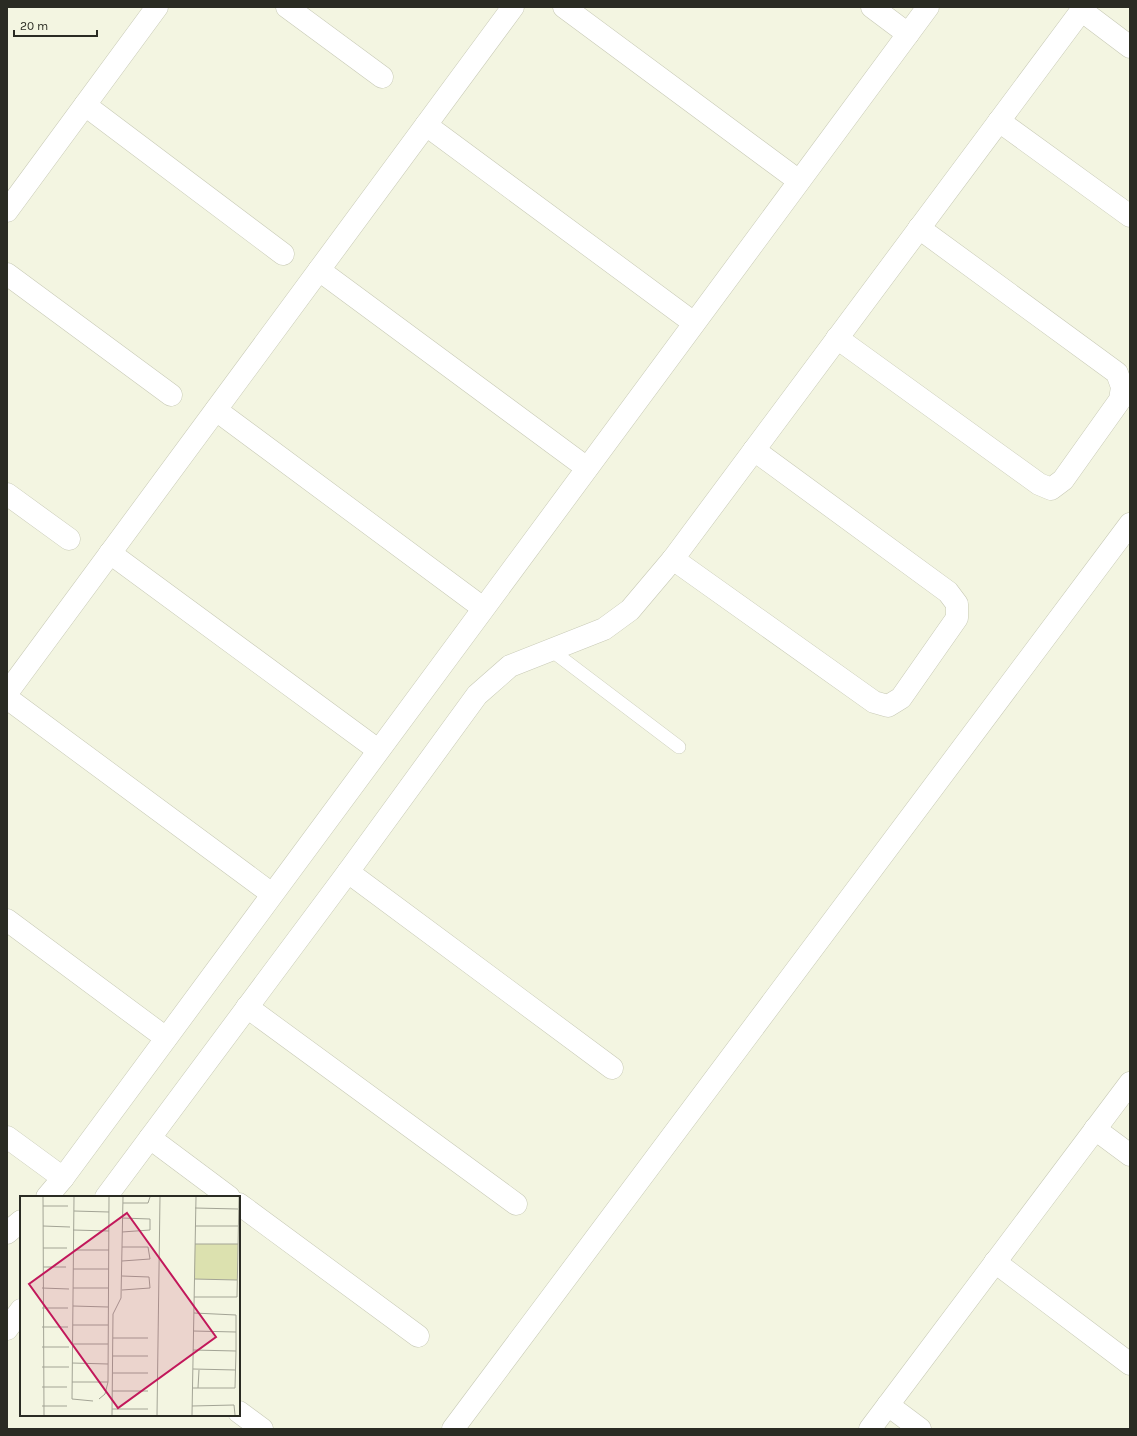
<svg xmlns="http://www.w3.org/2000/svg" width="1137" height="1436" font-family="Karla,sans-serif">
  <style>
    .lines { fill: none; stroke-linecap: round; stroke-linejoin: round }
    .service-casing { stroke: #c8cab6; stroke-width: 14 }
    .minor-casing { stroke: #c8cab6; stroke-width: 23 }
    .service { stroke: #fff; stroke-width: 13 }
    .minor { stroke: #fff; stroke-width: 22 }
    .inset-road { fill: none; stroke: #a3a495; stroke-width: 1 }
    .view { fill: #c2185b; fill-opacity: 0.15; stroke: #c2185b; stroke-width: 2 }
    .inset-edge { fill: none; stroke: #2a2b23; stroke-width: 2 }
  </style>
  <rect width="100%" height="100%" fill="#f3f5e1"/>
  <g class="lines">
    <g class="service-casing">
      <path id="service" d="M 551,650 L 679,747"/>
    </g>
    <g class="minor-casing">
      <g id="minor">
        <path d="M 287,7 L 382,77"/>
        <path d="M 564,7 L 799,181"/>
        <path d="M 872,7 L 908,34"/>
        <path d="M 1081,10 L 1130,47"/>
        <path d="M 85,105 L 283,254"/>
        <path d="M 999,121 L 1130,216"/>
        <path d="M 426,125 L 694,323"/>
        <path d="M 7,211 L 157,7"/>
        <path d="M 319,270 L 587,468"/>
        <path d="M 7,274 L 171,395"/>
        <path d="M 837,338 L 1039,484 L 1051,489 L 1063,480 L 1120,400 L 1122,387 L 1117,373 L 919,228"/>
        <path d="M 216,410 L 483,608"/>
        <path d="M 7,494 L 69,539"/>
        <path d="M 110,553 L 378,750"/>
        <path d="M 673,559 L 874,702 L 888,706 L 901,698 L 957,618 L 957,604 L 948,592 L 754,450"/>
        <path d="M 7,693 L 513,7"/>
        <path d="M 7,698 L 272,894"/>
        <path d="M 348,872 L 612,1068"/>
        <path d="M 7,920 L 166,1038"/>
        <path d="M 247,1007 L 516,1204"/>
        <path d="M 1095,1129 L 1130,1155"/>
        <path d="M 7,1137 L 63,1178"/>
        <path d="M 150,1138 L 229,1197"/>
        <path d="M 47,1197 L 63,1178 L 928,7"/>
        <path d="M 106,1197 L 348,872 L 477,695 L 510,666 L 604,629 L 630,610 L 673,559 L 1084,7"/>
        <path d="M 239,1204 L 418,1336"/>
        <path d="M 7,1233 L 21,1221"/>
        <path d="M 995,1262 L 1130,1364"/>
        <path d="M 7,1329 L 21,1310"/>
        <path d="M 888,1405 L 920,1429"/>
        <path d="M 239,1412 L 262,1429"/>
        <path d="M 453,1429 L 1130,524"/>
        <path d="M 870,1429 L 1130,1083"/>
      </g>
    </g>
    <use href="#service" class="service"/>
    <use href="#minor" class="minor"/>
  </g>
  <g transform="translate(20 1196)">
    <rect width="220" height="220" fill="#f3f5e1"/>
    <path d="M 175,48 L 218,48 L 217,84 L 174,83 Z" fill="#dce1af"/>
    <path class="inset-road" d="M 23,1 L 24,219M 54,1 L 52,203 L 73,205M 103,7 L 128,7 L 130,1M 23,10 L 48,10M 175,12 L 218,13M 54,15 L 89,16M 23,30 L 50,31M 175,30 L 218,30M 53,34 L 89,35M 102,36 L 130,34 L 130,23 L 102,22M 175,48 L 218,48M 23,52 L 47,52M 53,54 L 89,54M 102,65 L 130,63 L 128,51 L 102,51M 23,71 L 46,71M 53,73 L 89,73M 174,83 L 217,84M 22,92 L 49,93M 53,92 L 88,92M 102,94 L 130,92 L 129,81 L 102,80M 174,101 L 217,101 L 219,1M 53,110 L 88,111M 22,112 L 48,112M 53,129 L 88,129M 22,131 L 48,131M 173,135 L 216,136M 93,142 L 128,142M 53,148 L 88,148M 22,151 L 49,151M 173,154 L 216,155M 93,160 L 128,160M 52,167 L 88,168M 22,171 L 49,171M 173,173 L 216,174M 93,177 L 128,177M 52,186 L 88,186M 22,191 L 47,191M 172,192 L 215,192 L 216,155 L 216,119 L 174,117M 178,192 L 179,174M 92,195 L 128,195M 79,203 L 85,198 L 88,186 L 89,1M 22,210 L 47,210M 172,210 L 214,209 L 215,219M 92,213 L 128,213M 92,219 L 93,118 L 101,102 L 103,1M 137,219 L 140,1M 172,219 L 176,1"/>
    <path class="view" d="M 107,17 L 196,141 L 98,212 L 9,88 Z"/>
    <rect width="220" height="220" class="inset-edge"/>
  </g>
  <rect width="1137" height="1436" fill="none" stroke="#2a2b23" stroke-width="16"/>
  <path d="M14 30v6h83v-6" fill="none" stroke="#2a2b23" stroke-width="2"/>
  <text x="20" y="30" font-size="12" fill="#2a2b23" stroke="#f3f5e1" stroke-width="3" paint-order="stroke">20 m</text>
</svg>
